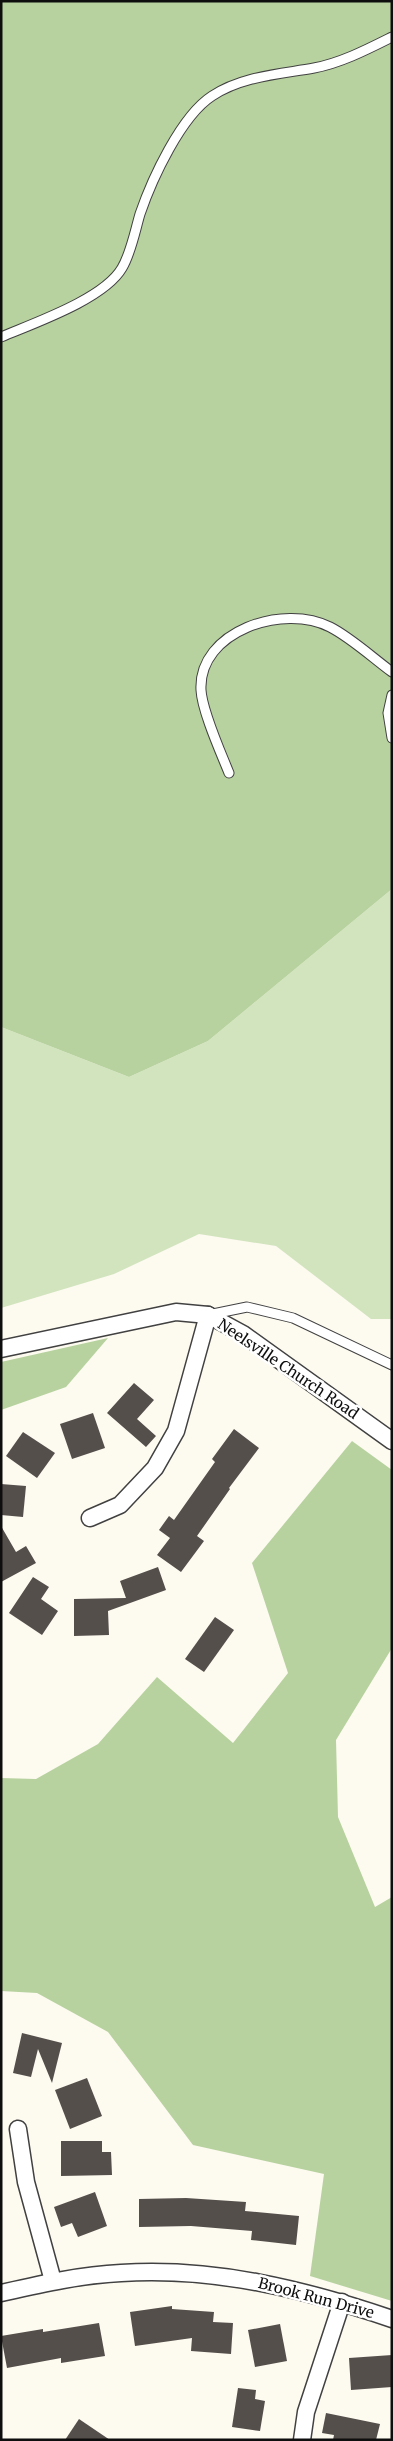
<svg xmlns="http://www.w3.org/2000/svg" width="393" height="2441" font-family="Merriweather,serif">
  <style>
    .green { fill: #d2e4be }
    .forest { fill: #b7d29f }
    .building { fill: #554f4b }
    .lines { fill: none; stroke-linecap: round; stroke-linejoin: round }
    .lane-casing { stroke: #414141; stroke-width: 11 }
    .street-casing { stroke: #414141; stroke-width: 19 }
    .lane { stroke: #fff; stroke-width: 9 }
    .street { stroke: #fff; stroke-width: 16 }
    .labels { text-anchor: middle; stroke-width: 5; stroke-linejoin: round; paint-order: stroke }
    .street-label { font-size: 15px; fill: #0e0e0e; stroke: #fff }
  </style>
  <rect width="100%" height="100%" fill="#fdfaf0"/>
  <path class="green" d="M 392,889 L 392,1319 L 371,1319 L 276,1246 L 199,1234 L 114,1274 L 1,1308 L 1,1027 L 129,1077 L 208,1041 Z"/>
  <g class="forest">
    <path d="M 1,1 L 392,1 L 392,889 L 208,1041 L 129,1077 L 1,1027 Z"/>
    <path d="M 108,1338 L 66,1387 L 1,1410 L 1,1362 Z"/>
    <path d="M 352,1441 L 392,1470 L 392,1648 L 336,1740 L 338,1817 L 375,1907 L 392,1897 L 392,2301 L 310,2276 L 324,2174 L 193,2145 L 108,2032 L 37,1993 L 1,1991 L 1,1778 L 36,1779 L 98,1744 L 157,1677 L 233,1743 L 288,1673 L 252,1563 Z"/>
  </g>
  <g class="building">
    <path d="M 134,1383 L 154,1400 L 137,1419 L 156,1436 L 146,1447 L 107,1413 Z"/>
    <path d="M 93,1413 L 105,1448 L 72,1459 L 60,1424 Z"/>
    <path d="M 234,1429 L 259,1448 L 229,1488 L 230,1489 L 197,1536 L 204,1541 L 181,1572 L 157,1555 L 170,1538 L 159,1530 L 169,1516 L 174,1520 L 215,1462 L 212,1459 Z"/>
    <path d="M 23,1432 L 55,1453 L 37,1478 L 6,1456 Z"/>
    <path d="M 1,1484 L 26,1486 L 23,1517 L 1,1515 Z"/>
    <path d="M 1,1526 L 16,1552 L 26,1546 L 36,1563 L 1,1582 Z"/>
    <path d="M 158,1567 L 166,1590 L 108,1611 L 109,1635 L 74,1636 L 74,1599 L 126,1598 L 120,1581 Z"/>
    <path d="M 33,1577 L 49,1587 L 41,1599 L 58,1611 L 42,1635 L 9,1613 Z"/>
    <path d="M 215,1617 L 234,1630 L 204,1672 L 185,1659 Z"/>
    <path d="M 22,2033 L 62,2043 L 52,2083 L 38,2049 L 31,2077 L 13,2073 Z"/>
    <path d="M 87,2078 L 102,2116 L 70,2129 L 55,2090 Z"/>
    <path d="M 61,2141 L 102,2141 L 102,2152 L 111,2152 L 112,2175 L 61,2176 Z"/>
    <path d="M 95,2192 L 107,2226 L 78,2237 L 72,2223 L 61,2227 L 54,2207 Z"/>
    <path d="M 186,2198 L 246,2202 L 245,2211 L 299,2216 L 296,2245 L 251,2240 L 252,2231 L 191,2226 L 139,2227 L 139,2199 Z"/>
    <path d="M 172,2306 L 172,2309 L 214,2312 L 213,2322 L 233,2323 L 231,2354 L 191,2351 L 192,2338 L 135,2346 L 130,2312 Z"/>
    <path d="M 99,2323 L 105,2356 L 61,2363 L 61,2358 L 7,2368 L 1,2336 L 43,2329 L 43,2332 Z"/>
    <path d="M 280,2324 L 287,2361 L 255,2367 L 248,2330 Z"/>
    <path d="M 392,2355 L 392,2387 L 351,2390 L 349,2358 Z"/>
    <path d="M 238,2388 L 256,2390 L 255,2399 L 265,2401 L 260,2431 L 232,2427 Z"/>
    <path d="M 326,2413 L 380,2424 L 376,2440 L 333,2440 L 334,2435 L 322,2433 Z"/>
    <path d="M 79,2419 L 110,2440 L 65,2440 Z"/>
  </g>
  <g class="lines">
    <g class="lane-casing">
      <g id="lane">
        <path d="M 1,337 C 34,323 104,299 122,268 C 131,253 135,231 140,214 C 152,179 181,116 212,96 C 242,76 281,74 314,68 C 341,63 368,49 392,37"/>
        <path d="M 392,695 L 388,713 L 392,738"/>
        <path d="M 229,773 C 221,753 202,711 201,690 C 198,631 284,603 330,627 C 350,637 373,658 392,672"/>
        <path d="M 208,1315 L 247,1307 L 293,1318 L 392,1365"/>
      </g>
    </g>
    <g class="street-casing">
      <g id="street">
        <path d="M 1,1349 L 176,1312 L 208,1315 L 243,1334 L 392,1441"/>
        <path d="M 90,1518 L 120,1505 L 155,1468 L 176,1431 L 208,1315"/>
        <path d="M 18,2129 L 26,2182 L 53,2281"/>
        <path d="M 1,2293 C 41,2284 80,2275 121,2273 C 214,2267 304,2289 392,2319"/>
        <path d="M 302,2440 L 306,2412 L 342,2302"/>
      </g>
    </g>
    <use href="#lane" class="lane"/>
    <use href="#street" class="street"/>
  </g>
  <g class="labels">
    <g class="street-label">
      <text transform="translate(288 1369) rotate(34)" y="5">Neelsville Church Road</text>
      <text transform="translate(316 2298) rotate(15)" y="5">Brook Run Drive</text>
    </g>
  </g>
  <rect width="393" height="2441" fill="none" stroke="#0e0e0e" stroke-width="5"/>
</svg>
